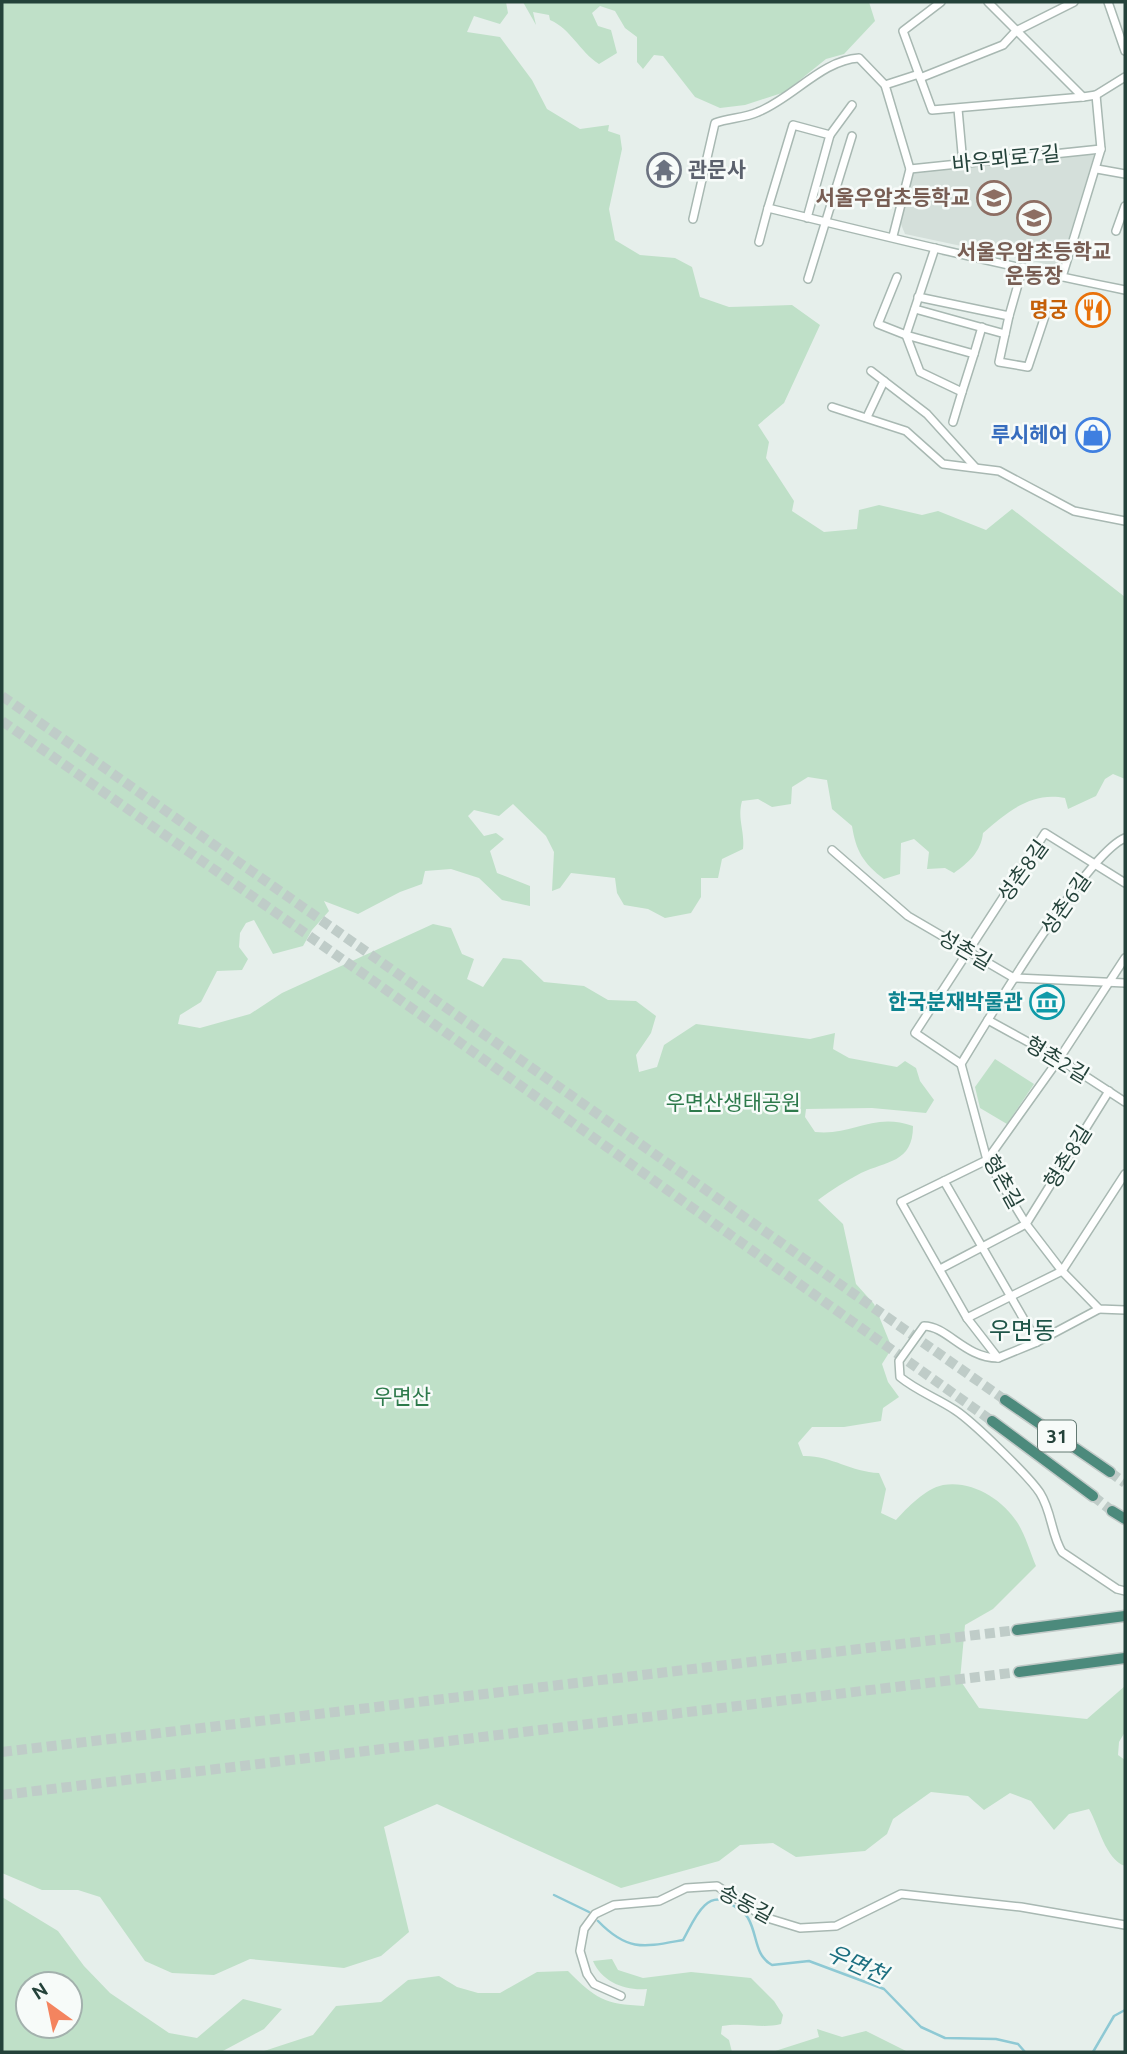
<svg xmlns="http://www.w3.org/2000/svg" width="1127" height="2054" font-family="Ubuntu,'Noto Sans KR',sans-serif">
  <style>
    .built { fill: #d4dfda }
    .green { fill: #bfe0c8; fill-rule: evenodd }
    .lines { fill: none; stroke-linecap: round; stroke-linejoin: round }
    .stream { stroke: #8ec9d4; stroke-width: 2.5 }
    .trunk-tunnel { stroke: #bfccc8; stroke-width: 10; stroke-dasharray: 10 5; stroke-linecap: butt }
    .minor-casing { stroke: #a8b8b2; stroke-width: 10 }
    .trunk-casing { stroke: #c2cac8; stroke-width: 13 }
    .minor { stroke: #fff; stroke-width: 7 }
    .trunk { stroke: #4c8a7c; stroke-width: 10 }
    .labels { text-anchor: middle; stroke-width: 5; stroke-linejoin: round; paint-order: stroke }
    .shield { fill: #f7fbf9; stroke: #637a73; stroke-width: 2 }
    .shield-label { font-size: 19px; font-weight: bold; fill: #24423a }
    .street-label { font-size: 21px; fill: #24423a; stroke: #f7fbf9 }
    .worship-label { font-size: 21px; font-weight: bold; fill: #5b616d; stroke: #f7fbf9; text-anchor: start }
    .education-label { font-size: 21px; font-weight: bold; fill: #785e54; stroke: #f7fbf9; text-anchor: end }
    .food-label { font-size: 21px; font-weight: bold; fill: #c56008; stroke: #f7fbf9; text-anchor: end }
    .shop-label { font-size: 21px; font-weight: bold; fill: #366cbe; stroke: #f7fbf9; text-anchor: end }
    .culture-label { font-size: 21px; font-weight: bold; fill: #0d838f; stroke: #f7fbf9; text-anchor: end }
    .park-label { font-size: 21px; fill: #2d7a4b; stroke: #f7fbf9 }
    .water-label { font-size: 23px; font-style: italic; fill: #1c6f80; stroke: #f7fbf9 }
    .quarter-label { font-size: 24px; fill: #1f5548; stroke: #f7fbf9 }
  </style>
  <rect width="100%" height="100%" fill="#e6efeb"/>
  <path class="built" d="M 1090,154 L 1094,155 L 1060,267 L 905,234 L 900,222 L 913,173 Z"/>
  <g class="green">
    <path d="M 2,2 L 506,2 L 508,13 L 500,24 L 474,16 L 467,32 L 500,37 L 532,80 L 547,109 L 580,129 L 609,125 L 608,131 L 620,135 L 622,149 L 609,209 L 615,240 L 640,255 L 675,258 L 692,267 L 700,297 L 729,307 L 792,305 L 820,325 L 784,403 L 758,425 L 769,442 L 766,458 L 794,501 L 792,511 L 824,532 L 857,529 L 859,510 L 879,505 L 922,515 L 938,511 L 986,530 L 1012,509 L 1125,597 L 1125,779 L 1113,774 L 1105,779 L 1096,796 L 1068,809 L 1065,798 C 1032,791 1007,812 983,833 C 981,852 968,863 954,873 L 945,868 L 927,869 L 929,852 L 914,839 L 901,843 L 900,874 L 884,879 C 863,863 856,851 852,826 L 832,809 L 827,780 L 808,777 L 792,787 L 791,804 L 772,807 L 758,799 L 742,801 C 737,819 745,831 743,849 L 722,859 L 718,878 L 701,878 L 701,897 L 691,913 L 665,918 L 648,909 L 624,905 L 617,893 L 615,878 L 571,873 L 560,888 L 552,891 L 554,852 L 546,836 L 513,804 L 499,816 L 474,810 L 468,816 L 484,836 L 496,833 L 504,839 L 490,851 L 497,873 L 530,886 L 530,906 L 502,900 L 479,878 L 451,869 L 425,871 L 422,884 L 400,892 L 358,914 L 324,901 L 329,911 L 312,930 L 303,946 L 273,954 L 254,920 L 246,923 L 240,933 L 239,947 L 248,959 L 242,970 L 217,971 L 201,1002 L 180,1015 L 178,1024 L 200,1028 L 250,1014 L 282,993 L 433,924 L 451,928 L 462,954 L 474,959 L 467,979 L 483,987 L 503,958 L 521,960 L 544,982 L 584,986 L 608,1000 L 636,1001 L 656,1016 L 651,1033 L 636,1055 L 639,1072 L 657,1067 L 664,1045 L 696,1024 L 810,1039 L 835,1033 L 833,1049 L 849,1058 L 897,1067 L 905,1061 L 916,1068 L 920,1081 L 934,1100 L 926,1113 L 872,1108 L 806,1109 L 805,1117 L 815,1132 C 853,1136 873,1112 913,1126 C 913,1163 886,1161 861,1173 C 846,1181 831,1190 818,1200 L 843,1224 L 856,1284 L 874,1304 L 892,1348 L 882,1364 L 888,1382 L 899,1397 L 883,1408 L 881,1421 L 844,1427 L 812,1427 L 798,1443 L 803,1456 C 830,1455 851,1472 879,1473 L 886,1489 L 881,1513 L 896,1520 C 908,1507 925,1489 943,1485 C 972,1480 1002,1499 1017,1522 C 1025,1534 1030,1552 1036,1566 L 993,1609 L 965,1625 L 960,1680 L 979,1708 L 1087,1719 L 1125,1686 L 1125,1732 L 1119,1742 L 1118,1755 L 1125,1760 L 1125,1866 C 1105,1859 1099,1826 1089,1809 L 1069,1814 L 1054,1830 L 1031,1801 L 1010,1793 L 984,1810 L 968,1796 L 931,1792 L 893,1819 L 887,1834 L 865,1851 L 796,1857 L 773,1843 L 740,1845 L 719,1861 L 621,1888 L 437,1804 L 384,1827 L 409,1932 L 381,1956 L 344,1968 L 250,1959 L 214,1975 L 172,1973 L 145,1961 L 100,1897 L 78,1890 L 42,1890 L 2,1873 Z"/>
    <path d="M 523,2 L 869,2 L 875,21 L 844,54 L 826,59 L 785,92 L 745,105 L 720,108 L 695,97 L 663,56 L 654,55 L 643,69 L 637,62 L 637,37 L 625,28 L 615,11 L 600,6 L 592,13 L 598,26 L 611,30 L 617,53 L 599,64 C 579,51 571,29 550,20 L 549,15 L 533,12 L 536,25 Z"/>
    <path d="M 995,1059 L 1034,1084 L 1007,1124 L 980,1108 L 975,1087 Z"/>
    <path d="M 2,1897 L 58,1931 L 84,1966 L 110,1993 L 169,2033 L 197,2038 L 243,1999 L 282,2009 L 264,2029 L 221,2052 L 2,2052 ZM 70,1984 L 70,2026 L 28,2026 L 28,1984 Z"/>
    <path d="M 612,1959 L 618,1970 L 643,1978 L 691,1972 L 751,1978 L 774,2001 L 783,2015 L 781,2024 C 761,2029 743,2022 722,2026 L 721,2034 L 729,2040 L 732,2052 L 261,2052 L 313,2035 L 336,2006 L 381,2002 L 408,1980 L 439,1976 L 457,1987 L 478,1993 L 500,1993 L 537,1972 L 568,1971 C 596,1999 604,2004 644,2006 L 647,1989 C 625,1991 602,1982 593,1961 Z"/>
    <path d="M 817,2029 L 842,2037 L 866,2031 L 908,2052 L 772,2052 L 819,2037 Z"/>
  </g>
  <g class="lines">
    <g class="stream">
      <path d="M 554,1895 L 589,1912"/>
      <path d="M 598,1921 C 628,1952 644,1947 683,1940 C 693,1923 705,1887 731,1904 C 737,1908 745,1912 748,1918 C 758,1935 754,1955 772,1965 L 809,1961 L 884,1989 L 921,2027 L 945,2038 L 996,2039 L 1018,2044 L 1025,2052"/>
      <path d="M 1093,2052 L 1114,2016 L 1125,2010"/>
    </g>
    <g class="trunk-tunnel">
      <path d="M 2,696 L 1005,1400"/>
      <path d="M 2,721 L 372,980 L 992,1421"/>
      <path d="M 1110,1472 L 1125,1483"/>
      <path d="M 1093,1496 L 1112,1511"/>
      <path d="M 2,1752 L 1017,1630"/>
      <path d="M 2,1795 L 1019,1672"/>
    </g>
    <g class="minor-casing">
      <g id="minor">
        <path d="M 941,2 L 903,31 L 932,110 L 1083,97 L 1096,95 L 1125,77"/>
        <path d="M 988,2 L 1083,97"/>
        <path d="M 1108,2 L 1125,51"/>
        <path d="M 920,78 L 1003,45 L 1016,31 L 1074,2"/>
        <path d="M 885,85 L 919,74"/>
        <path d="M 958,109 L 963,164"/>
        <path d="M 830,135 L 852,105"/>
        <path d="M 910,169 L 1101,149"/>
        <path d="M 1097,169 L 1125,174"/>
        <path d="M 807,218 L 830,135 L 793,125 L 768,208 C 887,237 1006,266 1125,290"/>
        <path d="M 693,219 L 715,123 C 729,118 745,118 758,112 C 793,98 822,60 859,58 L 885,85 L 910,169 L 893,236"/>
        <path d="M 1116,231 L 1125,206"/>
        <path d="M 759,242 L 768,208"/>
        <path d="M 897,277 L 878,324 L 906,335 L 935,248"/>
        <path d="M 1062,277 L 1101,149 L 1096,95"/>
        <path d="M 808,279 L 852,136"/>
        <path d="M 918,297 L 1009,316 L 1023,267"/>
        <path d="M 915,309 L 1005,334"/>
        <path d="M 1009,316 L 999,362 L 1028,367 L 1046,313"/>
        <path d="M 906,335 L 974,354 L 962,392 L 920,372 Z"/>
        <path d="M 974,354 L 982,327"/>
        <path d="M 884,381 L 927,414 L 975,467"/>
        <path d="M 832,407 L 906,431 L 943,464 L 999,471 L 1074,511 L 1125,521"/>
        <path d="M 867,417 L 884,381 L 871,371"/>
        <path d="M 953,422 L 962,392"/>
        <path d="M 1125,838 C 1086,854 988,1020 961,1064 L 987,1160 L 1026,1224 L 1062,1271 L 1099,1309 L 1125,1310"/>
        <path d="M 832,850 L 908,916 L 1014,978 L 1125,983"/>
        <path d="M 1125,958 L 1059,1059 L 987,1160 L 901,1202 L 967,1318 L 1062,1271 L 1125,1174"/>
        <path d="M 988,1020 L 1059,1059 L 1125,1102"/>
        <path d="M 961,1064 L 915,1033 L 1045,833 L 1125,883"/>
        <path d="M 944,1181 L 1037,1342"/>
        <path d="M 940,1269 L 1026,1224 L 1109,1091"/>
        <path d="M 967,1318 L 998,1358 L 1037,1342 L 1099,1309"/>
        <path d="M 998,1358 C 965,1358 947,1326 924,1326 L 899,1361 L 900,1377 C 917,1391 937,1398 955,1410 C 972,1421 1029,1476 1040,1493 C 1052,1512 1051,1534 1062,1552 L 1117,1589 L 1125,1591"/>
        <path d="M 621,1996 L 594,1984 L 587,1974 L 580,1951 L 584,1929 L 595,1914 L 614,1905 L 659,1901 L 686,1888 L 717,1886 L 764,1917 L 800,1928 L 836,1926 L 901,1894 L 1021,1907 L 1125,1925"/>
      </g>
    </g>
    <g class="trunk-casing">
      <g id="trunk">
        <path d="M 1005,1400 L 1110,1472"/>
        <path d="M 992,1421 L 1093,1496"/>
        <path d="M 1112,1511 L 1125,1519"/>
        <path d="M 1017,1630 L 1125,1616"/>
        <path d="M 1019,1672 L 1125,1658"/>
      </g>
    </g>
    <use href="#minor" class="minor"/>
    <use href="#trunk" class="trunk"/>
  </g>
  <defs>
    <g id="temple-ring" transform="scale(1.75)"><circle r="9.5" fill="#f7fbf9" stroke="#6b7280" stroke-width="1.5"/><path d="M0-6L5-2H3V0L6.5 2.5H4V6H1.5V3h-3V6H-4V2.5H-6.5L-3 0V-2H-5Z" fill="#6b7280"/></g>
    <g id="school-ring" transform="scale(1.75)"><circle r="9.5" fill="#f7fbf9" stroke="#8d6e63" stroke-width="1.5"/><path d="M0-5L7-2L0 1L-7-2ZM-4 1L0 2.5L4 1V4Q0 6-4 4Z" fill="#8d6e63"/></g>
    <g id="restaurant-ring" transform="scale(1.75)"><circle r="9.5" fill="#f7fbf9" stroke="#e8710a" stroke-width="1.5"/><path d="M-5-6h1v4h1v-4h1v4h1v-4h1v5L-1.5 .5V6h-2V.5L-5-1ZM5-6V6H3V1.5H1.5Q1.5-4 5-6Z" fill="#e8710a"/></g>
    <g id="shop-ring" transform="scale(1.75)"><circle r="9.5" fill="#f7fbf9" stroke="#3f7fe0" stroke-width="1.5"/><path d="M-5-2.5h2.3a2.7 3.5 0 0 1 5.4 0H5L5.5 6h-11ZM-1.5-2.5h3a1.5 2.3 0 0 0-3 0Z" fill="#3f7fe0"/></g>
    <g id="museum-ring" transform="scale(1.75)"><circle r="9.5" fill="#f7fbf9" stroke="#0f9aa8" stroke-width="1.5"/><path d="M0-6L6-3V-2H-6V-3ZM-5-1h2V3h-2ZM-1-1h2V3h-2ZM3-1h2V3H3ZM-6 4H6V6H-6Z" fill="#0f9aa8"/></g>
  </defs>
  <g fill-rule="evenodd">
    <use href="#temple-ring" x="664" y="170"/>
    <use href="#school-ring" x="994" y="198"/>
    <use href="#school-ring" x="1034" y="218"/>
    <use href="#restaurant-ring" x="1093" y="310"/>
    <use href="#shop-ring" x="1093" y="435"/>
    <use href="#museum-ring" x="1047" y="1002"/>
  </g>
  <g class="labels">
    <rect class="shield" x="1038" y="1420.5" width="38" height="31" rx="5"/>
    <g class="shield-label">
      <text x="1057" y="1443">31</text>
    </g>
    <g class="street-label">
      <text transform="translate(1006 159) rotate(-6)" y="7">바우뫼로7길</text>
      <text transform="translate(1023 871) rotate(-54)" y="7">성촌8길</text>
      <text transform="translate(1066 904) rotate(-55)" y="7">성촌6길</text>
      <text transform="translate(965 950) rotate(30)" y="7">성촌길</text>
      <text transform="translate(1057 1060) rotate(31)" y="7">형촌2길</text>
      <text transform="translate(1068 1157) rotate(-58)" y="7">형촌8길</text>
      <text transform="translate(1003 1182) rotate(61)" y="7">형촌길</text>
      <text transform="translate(746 1904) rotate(28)" y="7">송동길</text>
    </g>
    <g class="worship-label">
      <text x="688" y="177">관문사</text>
    </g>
    <g class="education-label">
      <text x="970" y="205">서울우암초등학교</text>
      <text x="1034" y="259" text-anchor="middle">서울우암초등학교<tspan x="1034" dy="24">운동장</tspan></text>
    </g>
    <g class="food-label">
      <text x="1068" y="317">명궁</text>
    </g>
    <g class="shop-label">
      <text x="1068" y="442">루시헤어</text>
    </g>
    <g class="culture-label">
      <text x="1023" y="1009">한국분재박물관</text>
    </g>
    <g class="park-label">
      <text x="733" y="1110">우면산생태공원</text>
      <text x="402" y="1404">우면산</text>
    </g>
    <g class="water-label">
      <text transform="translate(857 1964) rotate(24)" y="8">우면천</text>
    </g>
    <g class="quarter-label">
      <text x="1022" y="1339">우면동</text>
    </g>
  </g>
  <rect width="1127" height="2054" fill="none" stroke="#24423a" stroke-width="7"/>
  <g transform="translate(49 2005) rotate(327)"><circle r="33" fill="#f7fbf9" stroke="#a3b1ad" stroke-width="2"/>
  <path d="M0-5L12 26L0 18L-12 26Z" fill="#f4845f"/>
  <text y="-10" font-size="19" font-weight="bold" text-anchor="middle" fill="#24423a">N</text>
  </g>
</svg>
